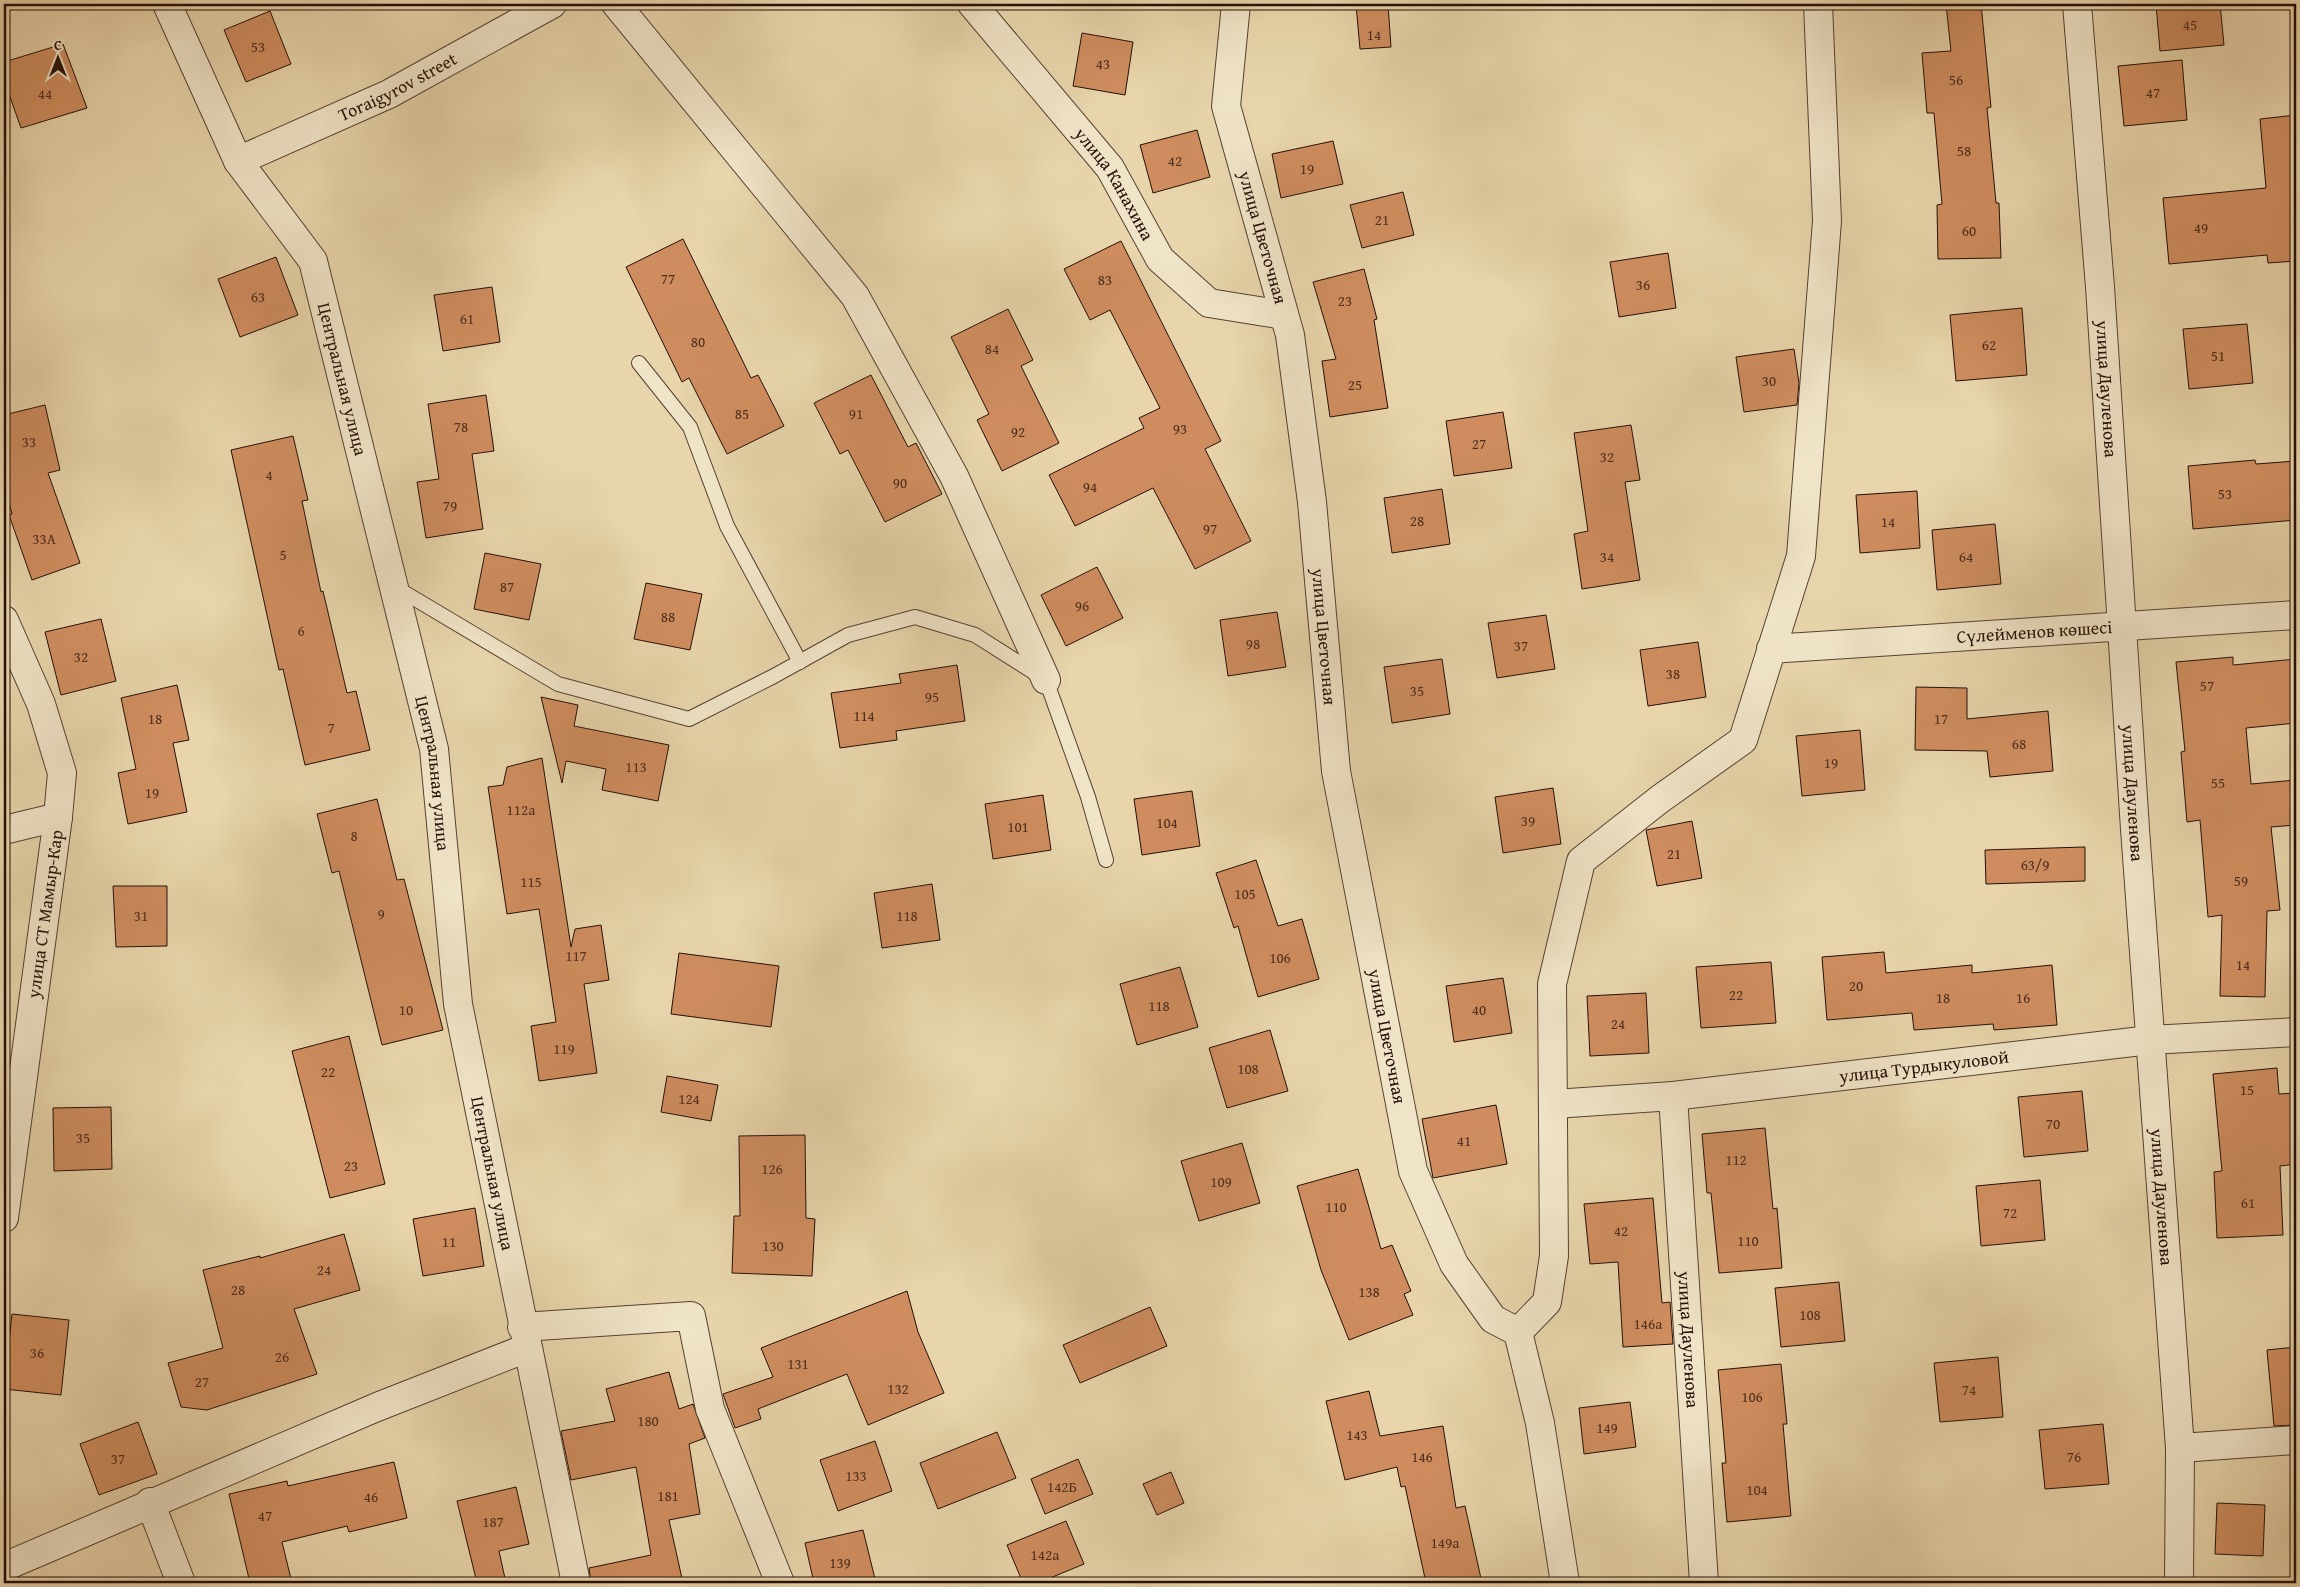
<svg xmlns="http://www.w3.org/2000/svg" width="2300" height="1587" font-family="'Gentium Book Plus',serif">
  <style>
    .building { fill: #cf8d5f; stroke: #240f08 }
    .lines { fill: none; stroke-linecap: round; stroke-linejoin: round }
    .service-casing { stroke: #554031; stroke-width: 16 }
    .minor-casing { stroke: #554031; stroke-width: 30 }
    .service { stroke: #f0e4c8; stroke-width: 14 }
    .minor { stroke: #f0e4c8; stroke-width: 28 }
    .labels { text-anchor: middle; stroke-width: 5; stroke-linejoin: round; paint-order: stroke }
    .number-label { font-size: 15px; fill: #4f2e1e }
    .street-label { font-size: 18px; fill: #240f08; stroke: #f0e4c8 }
  </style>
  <rect width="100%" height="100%" fill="#e8d5ab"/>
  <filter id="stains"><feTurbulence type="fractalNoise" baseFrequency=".004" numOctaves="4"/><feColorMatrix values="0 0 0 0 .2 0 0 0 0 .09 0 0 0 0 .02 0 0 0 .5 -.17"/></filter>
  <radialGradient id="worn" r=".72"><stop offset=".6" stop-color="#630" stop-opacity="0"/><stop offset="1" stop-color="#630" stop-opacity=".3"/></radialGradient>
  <g class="building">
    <path d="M 1356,4 L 1388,4 L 1391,47 L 1360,49 Z"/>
    <path d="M 1946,4 L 1981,4 L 1991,107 L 1987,108 L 1996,203 L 1999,203 L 2001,258 L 1938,259 L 1937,205 L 1942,204 L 1934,113 L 1927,113 L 1922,53 L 1951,51 Z"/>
    <path d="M 2156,4 L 2220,4 L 2224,45 L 2160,51 Z"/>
    <path d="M 270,11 L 291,64 L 246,82 L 224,30 Z"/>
    <path d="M 1082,33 L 1133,42 L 1125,95 L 1073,86 Z"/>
    <path d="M 63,44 L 87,108 L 21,128 L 4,80 L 4,62 Z"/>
    <path d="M 2182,60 L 2187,120 L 2124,126 L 2118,66 Z"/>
    <path d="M 2296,115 L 2296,261 L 2268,263 L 2267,255 L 2169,264 L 2163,198 L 2266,188 L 2260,119 Z"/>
    <path d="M 1197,130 L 1210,177 L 1153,193 L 1140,145 Z"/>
    <path d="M 1333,141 L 1343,184 L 1281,198 L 1272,154 Z"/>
    <path d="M 1403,192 L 1414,235 L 1362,248 L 1350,205 Z"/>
    <path d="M 683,239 L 751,378 L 758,375 L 784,426 L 727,454 L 689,378 L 682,382 L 626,267 Z"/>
    <path d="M 1121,241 L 1221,441 L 1205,449 L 1251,541 L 1195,569 L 1153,488 L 1075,526 L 1049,475 L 1144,428 L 1139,418 L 1160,408 L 1110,310 L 1090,320 L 1064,269 Z"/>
    <path d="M 1668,253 L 1676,308 L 1619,317 L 1610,262 Z"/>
    <path d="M 276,257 L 298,315 L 240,337 L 218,279 Z"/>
    <path d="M 1364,269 L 1377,319 L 1374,320 L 1388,408 L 1330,417 L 1322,361 L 1336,359 L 1313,282 Z"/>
    <path d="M 492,287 L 500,342 L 443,351 L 434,295 Z"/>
    <path d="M 2022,308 L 2027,375 L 1956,381 L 1950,315 Z"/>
    <path d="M 1008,309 L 1033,360 L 1021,366 L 1059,443 L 1002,471 L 977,420 L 989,414 L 951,337 Z"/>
    <path d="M 2247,324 L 2253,383 L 2189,389 L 2183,329 Z"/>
    <path d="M 1794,349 L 1799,383 L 1797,405 L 1744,412 L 1736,357 Z"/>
    <path d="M 871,375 L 908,447 L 916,443 L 942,494 L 885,522 L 848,450 L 840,454 L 814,403 Z"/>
    <path d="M 486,395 L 494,451 L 472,454 L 483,529 L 426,538 L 417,482 L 439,479 L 428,404 Z"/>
    <path d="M 45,405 L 60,470 L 48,473 L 80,563 L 32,580 L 9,515 L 12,514 L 4,482 L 4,415 Z"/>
    <path d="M 1503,412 L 1512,468 L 1454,476 L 1446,421 Z"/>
    <path d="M 1631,425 L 1640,480 L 1625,482 L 1640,580 L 1582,589 L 1574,534 L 1588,531 L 1574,433 Z"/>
    <path d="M 293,436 L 308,500 L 302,501 L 321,592 L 323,591 L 347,693 L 356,691 L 370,750 L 305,765 L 283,669 L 279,670 L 231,450 Z"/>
    <path d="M 2255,460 L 2256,464 L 2296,461 L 2296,520 L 2193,529 L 2188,466 Z"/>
    <path d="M 1442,489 L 1450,544 L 1392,553 L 1384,498 Z"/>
    <path d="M 1917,491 L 1920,548 L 1860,553 L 1856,495 Z"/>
    <path d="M 1995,524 L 2001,584 L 1937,590 L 1932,530 Z"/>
    <path d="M 485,553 L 541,564 L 529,620 L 474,609 Z"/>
    <path d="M 1097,567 L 1123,618 L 1066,646 L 1041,595 Z"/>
    <path d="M 646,583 L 702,594 L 690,650 L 634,639 Z"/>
    <path d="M 1277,612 L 1286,667 L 1228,676 L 1220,620 Z"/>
    <path d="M 1546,615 L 1555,669 L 1497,678 L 1488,623 Z"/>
    <path d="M 101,619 L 116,681 L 61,695 L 45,632 Z"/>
    <path d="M 1698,642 L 1706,697 L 1648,706 L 1640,650 Z"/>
    <path d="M 2233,657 L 2233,665 L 2296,659 L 2296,723 L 2246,728 L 2251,784 L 2296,780 L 2296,825 L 2271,827 L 2280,910 L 2267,911 L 2265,997 L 2220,996 L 2222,915 L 2208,917 L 2200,820 L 2187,822 L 2181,752 L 2185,751 L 2176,662 Z"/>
    <path d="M 1442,659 L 1450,714 L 1392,723 L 1384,667 Z"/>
    <path d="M 957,665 L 965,721 L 896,731 L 897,740 L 840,748 L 831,693 L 901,683 L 899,674 Z"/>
    <path d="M 177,685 L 189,740 L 173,743 L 187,812 L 128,824 L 118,773 L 136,769 L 121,698 Z"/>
    <path d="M 1916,687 L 1967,688 L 1967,719 L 2048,711 L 2053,771 L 1990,777 L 1987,751 L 1915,750 Z"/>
    <path d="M 541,697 L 578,705 L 574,726 L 669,745 L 658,801 L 602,790 L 606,769 L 566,761 L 562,783 Z"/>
    <path d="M 1860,730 L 1865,790 L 1802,796 L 1796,736 Z"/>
    <path d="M 542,758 L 571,947 L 575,929 L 601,925 L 609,980 L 584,984 L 597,1073 L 539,1081 L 531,1026 L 556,1022 L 539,909 L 507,914 L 488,787 L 503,785 L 507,767 Z"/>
    <path d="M 1553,788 L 1561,844 L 1503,853 L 1495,797 Z"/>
    <path d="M 1192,791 L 1200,846 L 1142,855 L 1134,799 Z"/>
    <path d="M 1043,795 L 1051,850 L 993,859 L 985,804 Z"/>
    <path d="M 377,799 L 397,880 L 404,879 L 443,1030 L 382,1045 L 339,871 L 332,873 L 317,814 Z"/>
    <path d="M 1692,821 L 1702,878 L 1657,886 L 1646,830 Z"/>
    <path d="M 2085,847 L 2085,881 L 1986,884 L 1985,850 Z"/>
    <path d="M 1256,860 L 1278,926 L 1302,919 L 1319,979 L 1258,997 L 1238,926 L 1234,928 L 1216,873 Z"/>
    <path d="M 932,884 L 940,940 L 882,948 L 874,893 Z"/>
    <path d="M 113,886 L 167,886 L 167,946 L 116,947 Z"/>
    <path d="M 1884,952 L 1886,973 L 1972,965 L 1972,973 L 2052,965 L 2057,1025 L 1994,1030 L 1993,1024 L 1914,1030 L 1912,1013 L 1827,1020 L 1822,957 Z"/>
    <path d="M 679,953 L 779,966 L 771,1027 L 671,1014 Z"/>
    <path d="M 1771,962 L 1776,1023 L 1701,1028 L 1696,967 Z"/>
    <path d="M 1180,967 L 1198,1027 L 1137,1045 L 1120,984 Z"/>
    <path d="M 1503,978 L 1512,1033 L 1454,1042 L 1446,986 Z"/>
    <path d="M 1646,993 L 1649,1053 L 1590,1056 L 1587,996 Z"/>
    <path d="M 1270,1030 L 1288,1091 L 1227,1108 L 1209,1048 Z"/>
    <path d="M 349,1036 L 385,1184 L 330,1198 L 292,1051 Z"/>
    <path d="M 2277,1068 L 2279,1094 L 2296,1093 L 2296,1164 L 2280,1166 L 2283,1235 L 2217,1238 L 2214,1172 L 2222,1171 L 2213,1074 Z"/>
    <path d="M 667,1076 L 718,1085 L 711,1121 L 661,1112 Z"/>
    <path d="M 2082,1091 L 2088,1151 L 2024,1157 L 2018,1097 Z"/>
    <path d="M 1496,1105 L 1507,1164 L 1433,1178 L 1422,1119 Z"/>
    <path d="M 111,1107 L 112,1169 L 54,1171 L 53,1108 Z"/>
    <path d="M 1765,1128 L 1773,1209 L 1777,1208 L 1782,1268 L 1719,1273 L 1711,1193 L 1707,1193 L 1702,1134 Z"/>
    <path d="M 805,1135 L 806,1218 L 815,1219 L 812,1276 L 732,1273 L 734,1216 L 740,1216 L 739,1136 Z"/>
    <path d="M 1242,1143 L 1260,1203 L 1199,1221 L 1181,1161 Z"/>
    <path d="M 1358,1169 L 1381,1249 L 1392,1245 L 1411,1291 L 1404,1294 L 1413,1315 L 1349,1340 L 1321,1270 L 1297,1186 Z"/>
    <path d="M 2040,1180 L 2045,1240 L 1981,1246 L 1976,1186 Z"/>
    <path d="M 1653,1198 L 1662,1303 L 1670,1302 L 1673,1344 L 1623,1347 L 1618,1262 L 1590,1264 L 1584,1204 Z"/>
    <path d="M 475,1208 L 484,1266 L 423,1276 L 413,1219 Z"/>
    <path d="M 344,1234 L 360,1290 L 294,1309 L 317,1374 L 207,1410 L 181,1407 L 168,1363 L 223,1348 L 203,1270 L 260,1256 L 260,1258 Z"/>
    <path d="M 1839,1282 L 1845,1341 L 1781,1347 L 1775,1288 Z"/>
    <path d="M 907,1291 L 918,1332 L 944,1393 L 868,1425 L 847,1374 L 758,1409 L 761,1419 L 735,1428 L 723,1394 L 773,1377 L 761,1348 Z"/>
    <path d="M 1150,1307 L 1167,1346 L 1080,1383 L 1063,1345 Z"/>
    <path d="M 12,1314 L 69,1320 L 61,1395 L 4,1389 Z"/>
    <path d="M 2296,1347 L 2296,1425 L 2274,1426 L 2267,1350 Z"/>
    <path d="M 1998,1357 L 2003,1417 L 1940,1422 L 1934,1363 Z"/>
    <path d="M 1781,1364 L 1787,1424 L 1783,1424 L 1791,1516 L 1727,1522 L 1722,1463 L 1726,1463 L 1718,1370 Z"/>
    <path d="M 669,1372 L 679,1409 L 693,1404 L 705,1438 L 689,1444 L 700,1514 L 669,1520 L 683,1583 L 591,1583 L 589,1568 L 651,1555 L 636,1467 L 571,1480 L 561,1431 L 615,1421 L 606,1389 Z"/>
    <path d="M 1369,1391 L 1380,1436 L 1443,1426 L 1456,1508 L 1465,1506 L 1482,1583 L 1426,1583 L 1405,1486 L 1401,1487 L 1397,1467 L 1345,1480 L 1326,1401 Z"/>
    <path d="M 1630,1402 L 1636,1447 L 1584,1454 L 1579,1408 Z"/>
    <path d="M 138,1422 L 157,1474 L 99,1495 L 80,1444 Z"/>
    <path d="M 2103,1424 L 2109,1484 L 2045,1489 L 2039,1430 Z"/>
    <path d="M 997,1432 L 1016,1478 L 938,1509 L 920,1463 Z"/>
    <path d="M 875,1441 L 892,1491 L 838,1511 L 820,1460 Z"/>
    <path d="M 1078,1459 L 1093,1494 L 1045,1514 L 1031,1479 Z"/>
    <path d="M 394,1462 L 407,1518 L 349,1532 L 347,1526 L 282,1542 L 292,1583 L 250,1583 L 229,1494 L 287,1481 L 288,1486 Z"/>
    <path d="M 1171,1472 L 1184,1503 L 1157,1515 L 1143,1484 Z"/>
    <path d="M 516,1487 L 529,1544 L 499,1551 L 506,1583 L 477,1583 L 457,1501 Z"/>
    <path d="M 2217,1503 L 2265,1505 L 2263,1556 L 2215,1554 Z"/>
    <path d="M 1066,1521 L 1084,1564 L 1038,1583 L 1023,1583 L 1007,1545 Z"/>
    <path d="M 863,1530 L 876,1583 L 814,1583 L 805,1543 Z"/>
  </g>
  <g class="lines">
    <g class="service-casing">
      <g id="service">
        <path d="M 639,363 L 690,427 L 727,526 L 800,662"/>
        <path d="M 395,587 L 558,684 L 689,719 L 774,676 L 848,635 L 915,617 L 975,635 L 1046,680 L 1088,797 L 1106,860"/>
      </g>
    </g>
    <g class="minor-casing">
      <g id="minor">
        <path id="s1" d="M 167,4 L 238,161 L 313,261 L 434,749 L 458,1004 L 576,1583"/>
        <path d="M 616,4 L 855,296 L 954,476 L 1046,680"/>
        <path id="s2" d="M 972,4 L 1110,168 L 1160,259 L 1209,303 L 1284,315"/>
        <path id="s3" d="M 1236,4 L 1226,106 L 1290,335 L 1312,502 L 1336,771 L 1413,1171 L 1454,1264 L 1493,1319 L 1518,1332 L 1547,1302 L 1554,1256 L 1552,984 L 1581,861 L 1660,799 L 1743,740 L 1801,556 L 1827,221 L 1818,4"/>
        <path id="s4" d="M 2077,4 L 2100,287 L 2135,829 L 2180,1448 L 2179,1583"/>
        <path id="s5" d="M 238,161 L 389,94 L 552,4"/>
        <path d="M 4,620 L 41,704 L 62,773 L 58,817 L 4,1218"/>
        <path id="s6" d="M 1771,649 L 2296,615"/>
        <path d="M 4,830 L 58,817"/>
        <path id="s7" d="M 1673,1096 L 1704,1583"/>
        <path id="s8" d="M 1554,1104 L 1673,1096 L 2150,1040 L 2296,1032"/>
        <path d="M 522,1327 L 691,1316 L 710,1409 L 780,1583"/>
        <path d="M 1518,1332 L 1540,1423 L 1565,1583"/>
        <path d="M 2180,1448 L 2296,1440"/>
        <path d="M 150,1502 L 181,1583"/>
        <path d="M 4,1567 L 377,1407 L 527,1348"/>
      </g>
    </g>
    <use href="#service" class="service"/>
    <use href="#minor" class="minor"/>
  </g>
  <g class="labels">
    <g class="number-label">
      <text x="2190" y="30">45</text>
      <text x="1374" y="40">14</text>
      <text x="258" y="52">53</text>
      <text x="1103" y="69">43</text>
      <text x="1956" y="85">56</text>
      <text x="2153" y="98">47</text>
      <text x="45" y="99">44</text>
      <text x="1964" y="156">58</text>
      <text x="1175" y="166">42</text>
      <text x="1307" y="174">19</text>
      <text x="1382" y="225">21</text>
      <text x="2201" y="233">49</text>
      <text x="1969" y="236">60</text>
      <text x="668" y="284">77</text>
      <text x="1105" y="285">83</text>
      <text x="1643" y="290">36</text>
      <text x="258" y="302">63</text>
      <text x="1345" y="306">23</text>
      <text x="467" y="324">61</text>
      <text x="698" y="347">80</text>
      <text x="1989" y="350">62</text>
      <text x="992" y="354">84</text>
      <text x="2218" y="361">51</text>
      <text x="1769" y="386">30</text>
      <text x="1355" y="390">25</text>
      <text x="742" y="419">85</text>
      <text x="856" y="419">91</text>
      <text x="461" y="432">78</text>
      <text x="1180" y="434">93</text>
      <text x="1018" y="437">92</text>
      <text x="29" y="447">33</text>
      <text x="1479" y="449">27</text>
      <text x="1607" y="462">32</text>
      <text x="269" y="480">4</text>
      <text x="900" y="488">90</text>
      <text x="1090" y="492">94</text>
      <text x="2225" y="499">53</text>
      <text x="450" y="511">79</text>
      <text x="1417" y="526">28</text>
      <text x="1888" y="527">14</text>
      <text x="1210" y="534">97</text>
      <text x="44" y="544">33А</text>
      <text x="283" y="560">5</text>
      <text x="1607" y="562">34</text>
      <text x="1966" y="562">64</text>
      <text x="507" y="592">87</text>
      <text x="1082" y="611">96</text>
      <text x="668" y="622">88</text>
      <text x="301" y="636">6</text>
      <text x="1253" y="649">98</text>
      <text x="1521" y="651">37</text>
      <text x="81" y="662">32</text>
      <text x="1673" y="679">38</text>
      <text x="2207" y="691">57</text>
      <text x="1417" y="696">35</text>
      <text x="932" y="702">95</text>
      <text x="864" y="721">114</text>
      <text x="155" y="724">18</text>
      <text x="1941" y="724">17</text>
      <text x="331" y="733">7</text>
      <text x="2019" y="749">68</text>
      <text x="1831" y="768">19</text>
      <text x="636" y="772">113</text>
      <text x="2218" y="788">55</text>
      <text x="152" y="798">19</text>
      <text x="521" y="815">112а</text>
      <text x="1528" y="826">39</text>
      <text x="1167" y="828">104</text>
      <text x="1018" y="832">101</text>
      <text x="354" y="841">8</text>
      <text x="1674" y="859">21</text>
      <text x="2035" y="870">63/9</text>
      <text x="2241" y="886">59</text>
      <text x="531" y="887">115</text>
      <text x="1245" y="899">105</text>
      <text x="381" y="919">9</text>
      <text x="141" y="921">31</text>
      <text x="907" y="921">118</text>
      <text x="576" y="961">117</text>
      <text x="1280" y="963">106</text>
      <text x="2243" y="970">14</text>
      <text x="1856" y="991">20</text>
      <text x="1736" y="1000">22</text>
      <text x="1943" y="1003">18</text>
      <text x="2023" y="1003">16</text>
      <text x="1159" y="1011">118</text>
      <text x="406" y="1015">10</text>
      <text x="1479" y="1015">40</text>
      <text x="1618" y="1029">24</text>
      <text x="564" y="1054">119</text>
      <text x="1248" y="1074">108</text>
      <text x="328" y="1077">22</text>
      <text x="2247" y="1095">15</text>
      <text x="689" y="1104">124</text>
      <text x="2053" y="1129">70</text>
      <text x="83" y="1143">35</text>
      <text x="1464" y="1146">41</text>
      <text x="1736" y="1165">112</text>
      <text x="351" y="1171">23</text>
      <text x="772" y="1174">126</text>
      <text x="1221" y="1187">109</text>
      <text x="2248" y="1208">61</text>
      <text x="1336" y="1212">110</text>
      <text x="2010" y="1218">72</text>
      <text x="1621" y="1236">42</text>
      <text x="1748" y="1246">110</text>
      <text x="449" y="1247">11</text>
      <text x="773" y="1251">130</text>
      <text x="324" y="1275">24</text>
      <text x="238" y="1295">28</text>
      <text x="1369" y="1297">138</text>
      <text x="1810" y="1320">108</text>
      <text x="1648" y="1329">146а</text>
      <text x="37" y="1358">36</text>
      <text x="282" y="1362">26</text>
      <text x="798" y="1369">131</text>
      <text x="202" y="1387">27</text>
      <text x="898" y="1394">132</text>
      <text x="1969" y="1395">74</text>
      <text x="1752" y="1402">106</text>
      <text x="648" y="1426">180</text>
      <text x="1607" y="1433">149</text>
      <text x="1357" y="1440">143</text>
      <text x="1422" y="1462">146</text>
      <text x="2074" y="1462">76</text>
      <text x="118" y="1464">37</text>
      <text x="856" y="1481">133</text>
      <text x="1062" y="1492">142Б</text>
      <text x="1757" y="1495">104</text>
      <text x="668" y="1501">181</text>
      <text x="371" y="1502">46</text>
      <text x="265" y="1521">47</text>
      <text x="493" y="1527">187</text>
      <text x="1445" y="1548">149а</text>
      <text x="1045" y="1560">142а</text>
      <text x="840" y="1568">139</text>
    </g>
    <g class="street-label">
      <text dy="6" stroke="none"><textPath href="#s5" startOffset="176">Toraigyrov street</textPath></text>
      <text dy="6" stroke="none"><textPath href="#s2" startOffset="230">улица Канахина</textPath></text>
      <text dy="6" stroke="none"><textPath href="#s3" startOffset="239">улица Цветочная</textPath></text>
      <text dy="6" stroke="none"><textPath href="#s1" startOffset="419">Центральная улица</textPath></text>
      <text dy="6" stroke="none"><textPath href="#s4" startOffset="386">улица Дауленова</textPath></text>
      <text dy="6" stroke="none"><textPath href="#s6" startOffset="264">Сүлейменов көшесі</textPath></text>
      <text dy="6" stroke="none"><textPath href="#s3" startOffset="644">улица Цветочная</textPath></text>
      <text dy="6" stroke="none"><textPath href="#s1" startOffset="824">Центральная улица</textPath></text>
      <text dy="6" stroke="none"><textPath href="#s4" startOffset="791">улица Дауленова</textPath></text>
      <text transform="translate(45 914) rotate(-82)" y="6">улица СТ Мамыр-Кар</text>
      <text dy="6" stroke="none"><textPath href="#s3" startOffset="1049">улица Цветочная</textPath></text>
      <text dy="6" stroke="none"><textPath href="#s8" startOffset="372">улица Турдыкуловой</textPath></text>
      <text dy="6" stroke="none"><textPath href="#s1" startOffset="1229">Центральная улица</textPath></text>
      <text dy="6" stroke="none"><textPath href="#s4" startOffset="1196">улица Дауленова</textPath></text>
      <text dy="6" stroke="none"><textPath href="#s7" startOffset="244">улица Дауленова</textPath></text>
    </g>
  </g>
  <rect width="2300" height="1587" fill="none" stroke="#e8d5ab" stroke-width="20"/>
  <rect x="5" y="5" width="2290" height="1577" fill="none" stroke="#240f08" stroke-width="2.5"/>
  <rect x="10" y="10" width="2280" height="1567" fill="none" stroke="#240f08"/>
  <g transform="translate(58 58)" stroke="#f0e4c8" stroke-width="4" paint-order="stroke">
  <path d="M0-4L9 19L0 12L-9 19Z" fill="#240f08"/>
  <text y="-8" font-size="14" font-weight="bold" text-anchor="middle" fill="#240f08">С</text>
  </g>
  <rect width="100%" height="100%" filter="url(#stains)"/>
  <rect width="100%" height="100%" fill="url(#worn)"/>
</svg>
